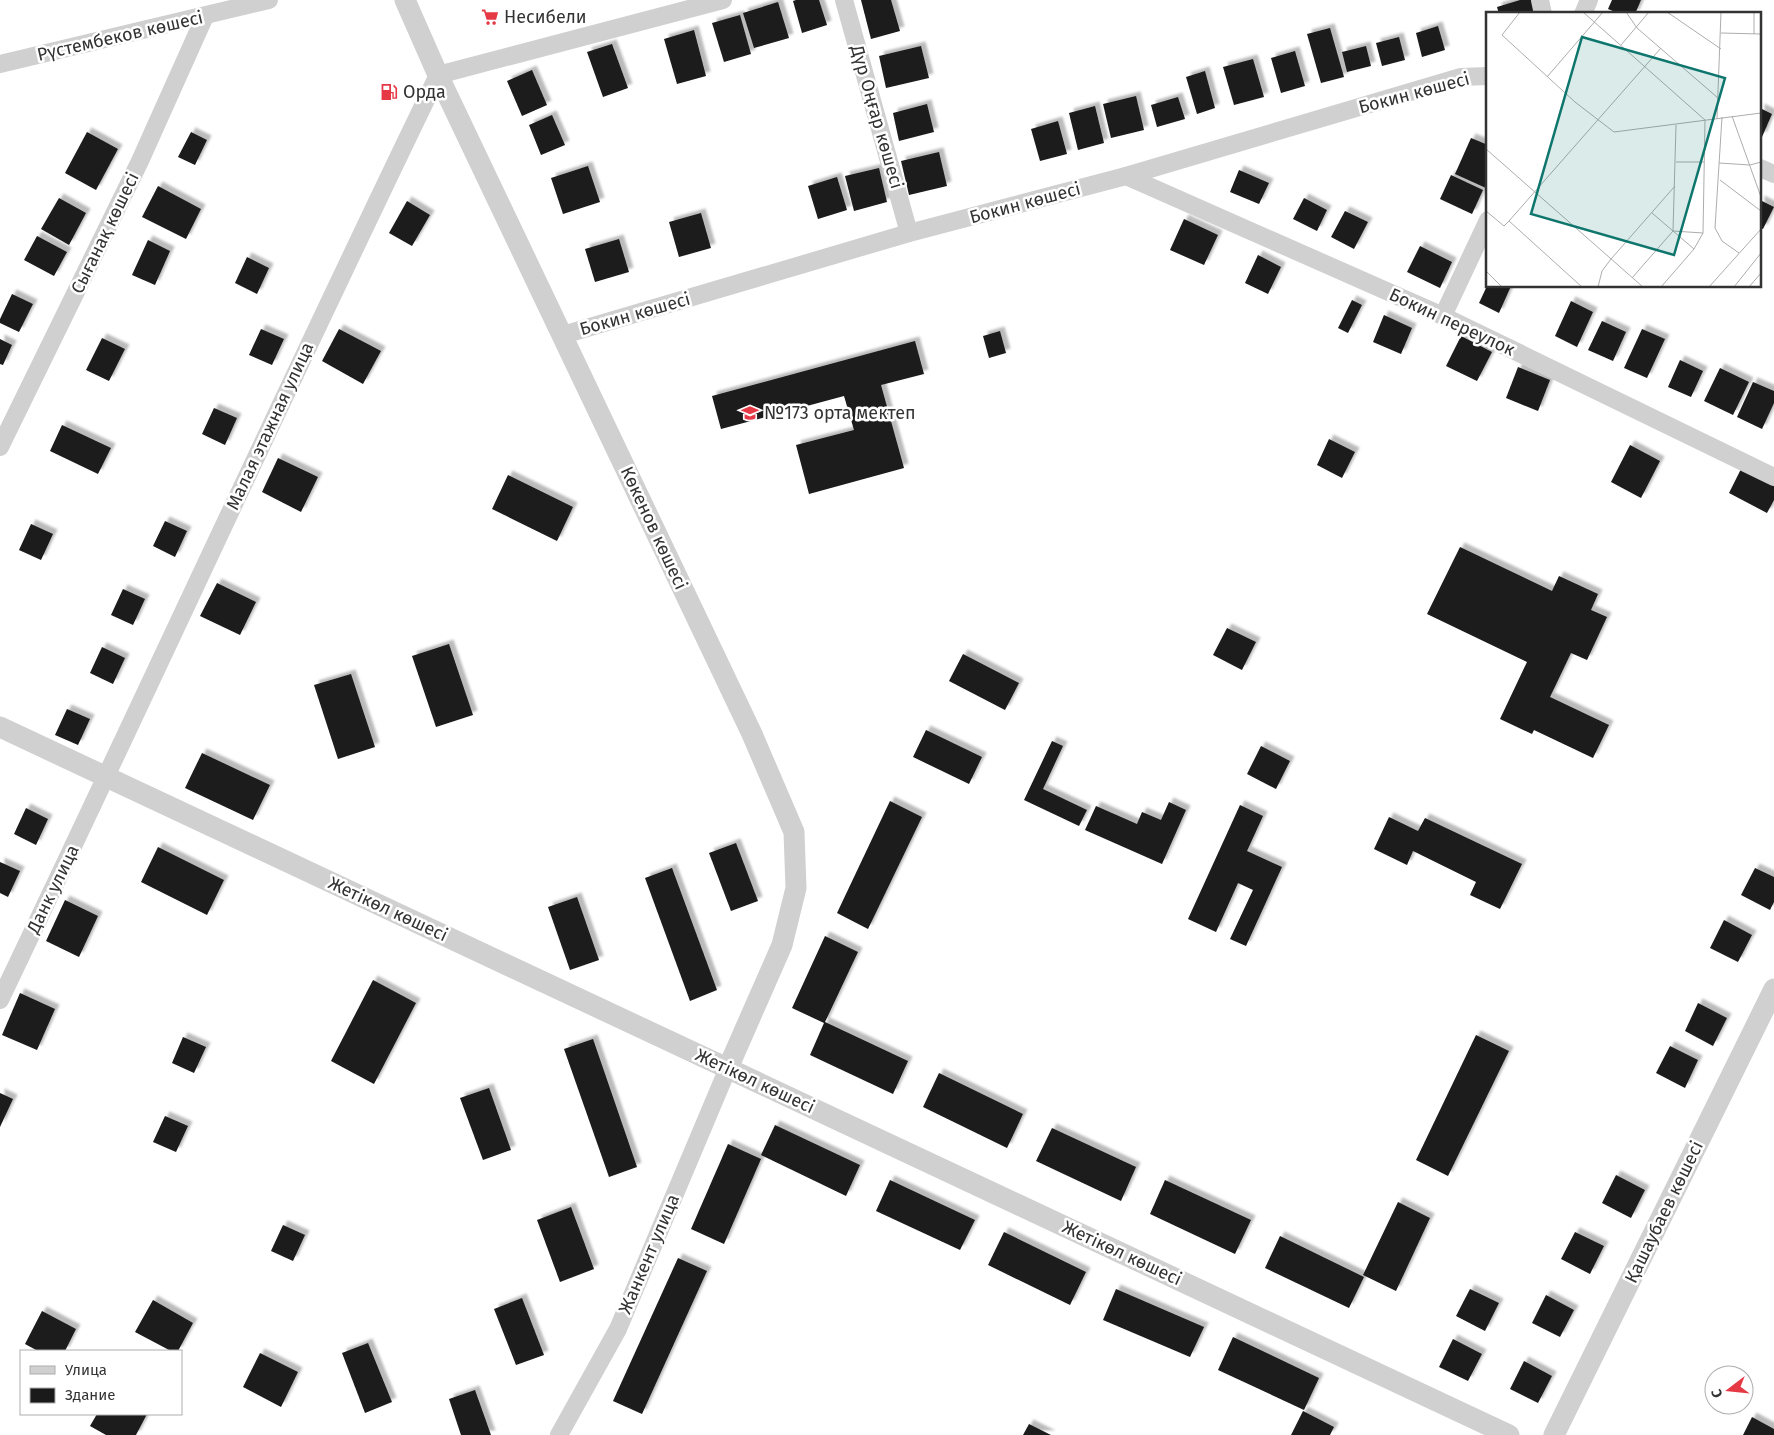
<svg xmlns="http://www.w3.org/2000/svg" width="1774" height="1435" font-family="'Fira Sans',sans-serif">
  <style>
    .building { fill: #1a1a1a; filter: url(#shadow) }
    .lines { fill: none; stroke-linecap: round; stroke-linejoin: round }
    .minor { stroke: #d0d0d0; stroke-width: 18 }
    .tertiary { stroke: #d0d0d0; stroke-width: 21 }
    .labels { text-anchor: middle; stroke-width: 5; stroke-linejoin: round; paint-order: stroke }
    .poi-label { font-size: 18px; fill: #333; stroke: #fff; text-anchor: start }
    .street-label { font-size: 18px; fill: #333; stroke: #fff }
    .inset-road { fill: none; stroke: #adadad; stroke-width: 1 }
    .view { fill: #0f766e; fill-opacity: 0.15; stroke: #0f766e; stroke-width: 2.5 }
    .inset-edge { fill: none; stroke: #333; stroke-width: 2.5 }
  </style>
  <defs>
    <filter id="shadow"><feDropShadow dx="4.5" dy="-4.5" stdDeviation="1" flood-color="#0004"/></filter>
  </defs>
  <rect width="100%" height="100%" fill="#fff"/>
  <g class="building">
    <path d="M 796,0 L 819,0 L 827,25 L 802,33 L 793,1 Z"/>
    <path d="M 861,0 L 891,0 L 900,31 L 871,39 Z"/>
    <path d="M 1520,0 L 1532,0 L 1535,14 L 1499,14 L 1497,7 Z"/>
    <path d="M 1612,0 L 1641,0 L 1635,14 L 1620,14 L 1608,9 Z"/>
    <path d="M 778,2 L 789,38 L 754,48 L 743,13 Z"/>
    <path d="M 740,15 L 751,54 L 724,62 L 712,23 Z"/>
    <path d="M 1438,26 L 1445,50 L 1422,57 L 1416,33 Z"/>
    <path d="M 1330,28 L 1344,77 L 1321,83 L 1307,34 Z"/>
    <path d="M 694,30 L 706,76 L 677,84 L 664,39 Z"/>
    <path d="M 1399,37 L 1405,60 L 1382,66 L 1376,43 Z"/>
    <path d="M 612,44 L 628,88 L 603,97 L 587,52 Z"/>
    <path d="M 921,46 L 929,78 L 886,88 L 879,56 Z"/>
    <path d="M 1366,46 L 1371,66 L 1347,72 L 1342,52 Z"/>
    <path d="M 1295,51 L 1305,86 L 1281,93 L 1271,58 Z"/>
    <path d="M 1253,59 L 1264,97 L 1234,105 L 1223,67 Z"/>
    <path d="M 532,70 L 547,105 L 522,116 L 507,81 Z"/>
    <path d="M 1205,71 L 1215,108 L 1197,114 L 1186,77 Z"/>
    <path d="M 1136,96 L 1144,130 L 1111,138 L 1103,104 Z"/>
    <path d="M 1178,97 L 1185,119 L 1157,127 L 1151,105 Z"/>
    <path d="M 927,104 L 934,132 L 899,141 L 893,113 Z"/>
    <path d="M 1095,106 L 1104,143 L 1078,150 L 1069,113 Z"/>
    <path d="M 1760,108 L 1772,114 L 1762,137 L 1760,136 Z"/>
    <path d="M 552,115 L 565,145 L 541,155 L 529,125 Z"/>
    <path d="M 1058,121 L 1067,154 L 1040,161 L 1031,129 Z"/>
    <path d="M 87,132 L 118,149 L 96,190 L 65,173 Z"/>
    <path d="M 191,132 L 207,140 L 195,165 L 178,157 Z"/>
    <path d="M 1471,138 L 1488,145 L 1488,184 L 1486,188 L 1455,174 Z"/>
    <path d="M 939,152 L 947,186 L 909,195 L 901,161 Z"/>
    <path d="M 588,166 L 600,202 L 563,214 L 551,178 Z"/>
    <path d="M 879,168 L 887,202 L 854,211 L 845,176 Z"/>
    <path d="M 1239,170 L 1269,183 L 1259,204 L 1230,192 Z"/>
    <path d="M 1451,175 L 1483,190 L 1472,214 L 1440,199 Z"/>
    <path d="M 837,177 L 847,210 L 818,219 L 808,186 Z"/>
    <path d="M 158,186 L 201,209 L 186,239 L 142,217 Z"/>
    <path d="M 59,198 L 86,213 L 69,245 L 41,229 Z"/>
    <path d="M 1304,198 L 1327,210 L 1317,231 L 1293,219 Z"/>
    <path d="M 1760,200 L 1774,207 L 1763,229 L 1760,228 Z"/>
    <path d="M 407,201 L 430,215 L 412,246 L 389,233 Z"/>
    <path d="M 1345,211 L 1368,222 L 1354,249 L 1331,237 Z"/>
    <path d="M 701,213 L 711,248 L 679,257 L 669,222 Z"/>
    <path d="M 1184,219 L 1218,235 L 1204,265 L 1170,250 Z"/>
    <path d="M 37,236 L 67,252 L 54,276 L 24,260 Z"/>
    <path d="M 619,239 L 629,272 L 595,282 L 585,249 Z"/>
    <path d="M 148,240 L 170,251 L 155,285 L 132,275 Z"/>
    <path d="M 1420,246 L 1452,262 L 1440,288 L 1407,272 Z"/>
    <path d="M 1258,255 L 1281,267 L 1268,294 L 1245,283 Z"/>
    <path d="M 247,257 L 269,268 L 257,294 L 235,283 Z"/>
    <path d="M 1487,286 L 1511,286 L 1499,313 L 1479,303 Z"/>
    <path d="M 12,294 L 33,304 L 19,332 L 0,323 L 0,319 Z"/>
    <path d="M 1352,300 L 1362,305 L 1348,333 L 1338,328 Z"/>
    <path d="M 1571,301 L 1593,312 L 1577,347 L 1555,336 Z"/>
    <path d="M 1384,315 L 1412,328 L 1401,354 L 1373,342 Z"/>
    <path d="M 1602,321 L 1626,332 L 1613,361 L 1588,350 Z"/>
    <path d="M 261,329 L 284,339 L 272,365 L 249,355 Z"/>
    <path d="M 339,329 L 381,351 L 363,384 L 322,361 Z"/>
    <path d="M 1642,329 L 1665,339 L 1647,378 L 1624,368 Z"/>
    <path d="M 1000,331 L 1006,353 L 989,358 L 983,336 Z"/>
    <path d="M 1461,336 L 1492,352 L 1477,381 L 1446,366 Z"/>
    <path d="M 102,338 L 125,349 L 109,381 L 86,370 Z"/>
    <path d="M 0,339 L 12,345 L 3,365 L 0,364 Z"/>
    <path d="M 915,341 L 924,374 L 881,385 L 904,468 L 809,494 L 796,445 L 854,430 L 844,396 L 721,429 L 712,396 Z"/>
    <path d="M 1680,360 L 1703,371 L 1691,397 L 1668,387 Z"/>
    <path d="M 1518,367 L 1550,380 L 1538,411 L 1506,398 Z"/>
    <path d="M 1720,368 L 1749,382 L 1733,415 L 1704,401 Z"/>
    <path d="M 1753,382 L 1774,391 L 1774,403 L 1762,429 L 1737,417 Z"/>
    <path d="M 214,408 L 237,418 L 225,445 L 202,434 Z"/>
    <path d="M 62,425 L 111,448 L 98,474 L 50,451 Z"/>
    <path d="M 1329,439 L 1355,452 L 1342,478 L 1317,465 Z"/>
    <path d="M 1630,445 L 1660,461 L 1641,498 L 1611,482 Z"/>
    <path d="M 278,458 L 318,477 L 301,512 L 262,492 Z"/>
    <path d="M 1741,469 L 1774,486 L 1774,500 L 1767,513 L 1729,493 Z"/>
    <path d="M 508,475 L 573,507 L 557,541 L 492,509 Z"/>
    <path d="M 165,521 L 187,531 L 175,557 L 153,546 Z"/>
    <path d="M 31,524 L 53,534 L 41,560 L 19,550 Z"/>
    <path d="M 1460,547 L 1552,591 L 1559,576 L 1598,594 L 1591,610 L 1607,617 L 1587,660 L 1571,653 L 1550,697 L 1609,725 L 1593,758 L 1534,730 L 1532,734 L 1500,719 L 1527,662 L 1427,614 Z"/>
    <path d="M 217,583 L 256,602 L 240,635 L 200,616 Z"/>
    <path d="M 123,589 L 145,599 L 133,625 L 111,615 Z"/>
    <path d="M 1227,628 L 1256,642 L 1242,670 L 1213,655 Z"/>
    <path d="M 449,644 L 473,715 L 436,727 L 412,656 Z"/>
    <path d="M 102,647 L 125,658 L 113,684 L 90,673 Z"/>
    <path d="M 963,654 L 1019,683 L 1005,710 L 949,681 Z"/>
    <path d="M 351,674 L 375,747 L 338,759 L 314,685 Z"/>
    <path d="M 67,709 L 90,719 L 78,745 L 55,735 Z"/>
    <path d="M 926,730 L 982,757 L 969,784 L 913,757 Z"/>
    <path d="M 1052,741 L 1063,746 L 1043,789 L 1087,810 L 1079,826 L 1024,800 Z"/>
    <path d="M 1261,746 L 1290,761 L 1276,789 L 1247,774 Z"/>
    <path d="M 202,753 L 270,785 L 253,820 L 185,788 Z"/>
    <path d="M 890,801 L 922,817 L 868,929 L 837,913 Z"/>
    <path d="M 1169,802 L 1186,810 L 1162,864 L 1085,830 L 1096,806 L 1137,824 L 1142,812 L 1161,820 Z"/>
    <path d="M 1240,805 L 1263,816 L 1247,851 L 1282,867 L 1246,946 L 1230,939 L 1253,890 L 1238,883 L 1216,932 L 1188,919 Z"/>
    <path d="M 26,808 L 48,819 L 36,845 L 14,834 Z"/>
    <path d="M 1389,817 L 1418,831 L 1425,818 L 1522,864 L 1500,909 L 1470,895 L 1476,882 L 1413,851 L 1407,865 L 1374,849 Z"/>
    <path d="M 736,843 L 758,901 L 731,911 L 709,853 Z"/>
    <path d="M 158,847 L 224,880 L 207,915 L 141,882 Z"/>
    <path d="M 0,862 L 20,871 L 8,897 L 0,893 Z"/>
    <path d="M 672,868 L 717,990 L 690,1001 L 645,878 Z"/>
    <path d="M 1755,868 L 1774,877 L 1774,902 L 1770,910 L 1741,895 Z"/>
    <path d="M 577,897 L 599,960 L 570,970 L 548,907 Z"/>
    <path d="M 65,900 L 98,916 L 79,957 L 46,941 Z"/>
    <path d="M 1724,920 L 1752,935 L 1738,962 L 1710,948 Z"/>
    <path d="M 825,936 L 858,952 L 825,1022 L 908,1061 L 893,1094 L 810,1055 L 824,1023 L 792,1008 Z"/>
    <path d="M 373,980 L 416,1003 L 374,1084 L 331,1061 Z"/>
    <path d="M 20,993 L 55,1009 L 37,1050 L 2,1035 Z"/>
    <path d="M 1698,1003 L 1727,1018 L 1713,1046 L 1685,1031 Z"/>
    <path d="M 1476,1035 L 1509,1051 L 1448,1176 L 1416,1160 Z"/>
    <path d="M 183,1037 L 206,1047 L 194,1073 L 172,1063 Z"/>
    <path d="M 593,1039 L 637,1167 L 609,1177 L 564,1049 Z"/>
    <path d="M 1670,1046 L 1698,1060 L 1685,1088 L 1656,1073 Z"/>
    <path d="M 939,1073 L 1023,1114 L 1007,1148 L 923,1107 Z"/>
    <path d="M 489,1088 L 511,1150 L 483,1160 L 460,1098 Z"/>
    <path d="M 0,1093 L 13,1099 L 0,1127 Z"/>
    <path d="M 165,1116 L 188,1126 L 176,1152 L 153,1142 Z"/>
    <path d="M 775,1125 L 860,1165 L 846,1196 L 761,1155 Z"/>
    <path d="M 1052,1128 L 1136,1167 L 1121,1201 L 1036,1161 Z"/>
    <path d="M 728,1144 L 761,1159 L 724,1244 L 691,1229 Z"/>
    <path d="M 1616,1175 L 1645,1190 L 1631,1218 L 1602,1203 Z"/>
    <path d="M 890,1180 L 975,1220 L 960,1250 L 876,1211 Z"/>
    <path d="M 1165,1180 L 1251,1220 L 1235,1254 L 1150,1214 Z"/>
    <path d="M 1398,1202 L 1430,1218 L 1396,1291 L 1363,1275 Z"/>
    <path d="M 571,1207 L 594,1269 L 560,1282 L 537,1220 Z"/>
    <path d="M 283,1225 L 305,1235 L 293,1261 L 271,1251 Z"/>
    <path d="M 1004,1232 L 1086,1272 L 1070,1305 L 988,1265 Z"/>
    <path d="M 1575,1232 L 1604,1246 L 1590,1274 L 1561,1259 Z"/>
    <path d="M 1280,1236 L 1364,1277 L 1349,1308 L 1265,1268 Z"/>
    <path d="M 678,1258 L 707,1271 L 642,1414 L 613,1401 Z"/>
    <path d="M 1116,1289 L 1204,1327 L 1190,1357 L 1103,1320 Z"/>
    <path d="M 1470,1289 L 1499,1303 L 1485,1331 L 1456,1316 Z"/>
    <path d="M 1546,1295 L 1574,1310 L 1560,1337 L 1532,1323 Z"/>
    <path d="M 522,1298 L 544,1355 L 516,1365 L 494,1309 Z"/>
    <path d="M 153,1300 L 193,1323 L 178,1351 L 171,1351 L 135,1332 Z"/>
    <path d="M 42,1311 L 76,1329 L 65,1351 L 38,1351 L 25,1344 Z"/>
    <path d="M 1233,1337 L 1319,1378 L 1304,1410 L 1218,1370 Z"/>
    <path d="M 1453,1339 L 1482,1354 L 1468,1381 L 1439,1367 Z"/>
    <path d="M 368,1343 L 392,1402 L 365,1413 L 342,1353 Z"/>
    <path d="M 260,1353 L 298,1372 L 281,1407 L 243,1387 Z"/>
    <path d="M 1524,1361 L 1552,1376 L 1538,1403 L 1510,1389 Z"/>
    <path d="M 475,1390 L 491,1435 L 461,1435 L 449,1399 Z"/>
    <path d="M 1303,1411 L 1334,1427 L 1330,1435 L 1291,1435 Z"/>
    <path d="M 97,1414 L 147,1414 L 136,1435 L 106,1435 L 90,1426 Z"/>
    <path d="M 1752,1417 L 1774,1429 L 1774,1435 L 1743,1435 Z"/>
    <path d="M 1029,1424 L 1051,1435 L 1023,1435 Z"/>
  </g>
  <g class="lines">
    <g class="minor">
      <path d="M 844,0 L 909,233"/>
      <path d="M 1540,0 L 1543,14"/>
      <path d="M 1583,14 L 1589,0"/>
      <path d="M 0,64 L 269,0"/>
      <path d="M 1760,168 L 1774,174"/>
      <path d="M 1126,176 L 1443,316 L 1774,477"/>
      <path d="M 1443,316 L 1488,220"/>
      <path d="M 563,335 L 909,233 L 1126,176 L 1461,77 L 1488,76"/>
      <path d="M 0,447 L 140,161 L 205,16"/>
      <path d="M 0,1000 C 147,693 289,382 438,75 L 723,0"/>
      <path d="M 559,1435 L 618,1329 L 728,1068"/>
    </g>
    <g class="tertiary">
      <path d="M 405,0 L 438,75 L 752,734 L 794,832 L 796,888 L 782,945 L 728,1068"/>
      <path d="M 0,727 L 1509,1435"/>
      <path d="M 1554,1435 L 1774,989"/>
    </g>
  </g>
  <defs>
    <g id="supermarket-bare" transform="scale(1.35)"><path d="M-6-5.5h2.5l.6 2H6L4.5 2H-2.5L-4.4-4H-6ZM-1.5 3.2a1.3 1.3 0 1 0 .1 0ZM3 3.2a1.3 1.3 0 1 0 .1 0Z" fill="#e63946" stroke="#fff" stroke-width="2.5" paint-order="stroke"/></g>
    <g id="fuel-bare" transform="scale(1.35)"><path d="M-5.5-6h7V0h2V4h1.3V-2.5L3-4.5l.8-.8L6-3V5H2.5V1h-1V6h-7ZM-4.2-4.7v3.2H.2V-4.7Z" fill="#e63946" stroke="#fff" stroke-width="2.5" paint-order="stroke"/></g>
    <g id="school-bare" transform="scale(1.35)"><path d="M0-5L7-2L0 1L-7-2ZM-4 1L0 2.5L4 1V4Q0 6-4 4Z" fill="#e63946" stroke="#fff" stroke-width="2.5" paint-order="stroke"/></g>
  </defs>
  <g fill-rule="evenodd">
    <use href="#supermarket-bare" x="490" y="17"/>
    <use href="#fuel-bare" x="389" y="92"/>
    <use href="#school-bare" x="750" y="413"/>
  </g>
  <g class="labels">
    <g class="poi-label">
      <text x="504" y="23">Несибели</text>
      <text x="403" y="98">Орда</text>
      <text x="764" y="419">№173 орта мектеп</text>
    </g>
    <g class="street-label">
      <text transform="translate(120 36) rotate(-13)" y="6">Рүстембеков көшесі</text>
      <text transform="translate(1414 93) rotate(-15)" y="6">Бокин көшесі</text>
      <text transform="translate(877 117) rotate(74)" y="6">Дүр Оңғар көшесі</text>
      <text transform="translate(1025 203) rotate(-15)" y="6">Бокин көшесі</text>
      <text transform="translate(105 233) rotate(-64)" y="6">Сығанақ көшесі</text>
      <text transform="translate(635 314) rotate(-16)" y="6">Бокин көшесі</text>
      <text transform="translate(1452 322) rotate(25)" y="6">Бокин переулок</text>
      <text transform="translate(270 426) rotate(-65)" y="6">Малая этажная улица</text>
      <text transform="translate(654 528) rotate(65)" y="6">Көкенов көшесі</text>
      <text transform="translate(53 889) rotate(-64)" y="6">Данк улица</text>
      <text transform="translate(388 909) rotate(25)" y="6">Жетікөл көшесі</text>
      <text transform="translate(755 1081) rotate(25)" y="6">Жетікөл көшесі</text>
      <text transform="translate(1664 1212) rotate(-64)" y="6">Қашаубаев көшесі</text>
      <text transform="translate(1122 1253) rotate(25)" y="6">Жетікөл көшесі</text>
      <text transform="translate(649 1254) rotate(-67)" y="6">Жанкент улица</text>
    </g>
  </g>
  <g transform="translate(1486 12)">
    <rect width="275" height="275" fill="#fff"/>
    <path class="inset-road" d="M 34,0 L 16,23 L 89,90 L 128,120 L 275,101M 97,0 L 219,108 L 217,221 L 208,237 L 175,275M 140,0 L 151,16 L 232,86M 181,0 L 235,37M 268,0 L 268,22M 235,21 L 275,22M 135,33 L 163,0M 61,65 L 117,0M 246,104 L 275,185M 236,105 L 229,216 L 236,229 L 253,241M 231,106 L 235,0M 0,137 L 157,275M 190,150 L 218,150M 233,151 L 264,153 L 275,150M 234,168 L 275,199M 0,199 L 18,214 L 23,209 L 96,275M 166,201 L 208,237M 23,209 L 175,36M 187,219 L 217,221M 0,259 L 16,275M 146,266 L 187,219 L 190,113M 112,275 L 116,259 L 125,247 L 189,174M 223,275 L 275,217M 248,275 L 275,241M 263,275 L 275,261"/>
    <path class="view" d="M 96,25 L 239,66 L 188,243 L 45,202 Z"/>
    <rect width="275" height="275" class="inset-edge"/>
  </g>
  <rect x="20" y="1350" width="162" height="65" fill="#ffffff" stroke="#adadad"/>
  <rect x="30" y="1366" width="25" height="8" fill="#d0d0d0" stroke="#adadad"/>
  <text x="65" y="1375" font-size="15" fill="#333333">Улица</text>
  <rect x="30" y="1388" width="25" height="15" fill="#1a1a1a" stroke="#adadad"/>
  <text x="65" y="1400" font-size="15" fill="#333333">Здание</text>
  <g transform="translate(1729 1390) rotate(254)"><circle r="24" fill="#ffffff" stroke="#adadad"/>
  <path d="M0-4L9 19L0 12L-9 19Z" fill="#e63946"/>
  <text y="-8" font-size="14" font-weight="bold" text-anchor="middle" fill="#333333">С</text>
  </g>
</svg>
